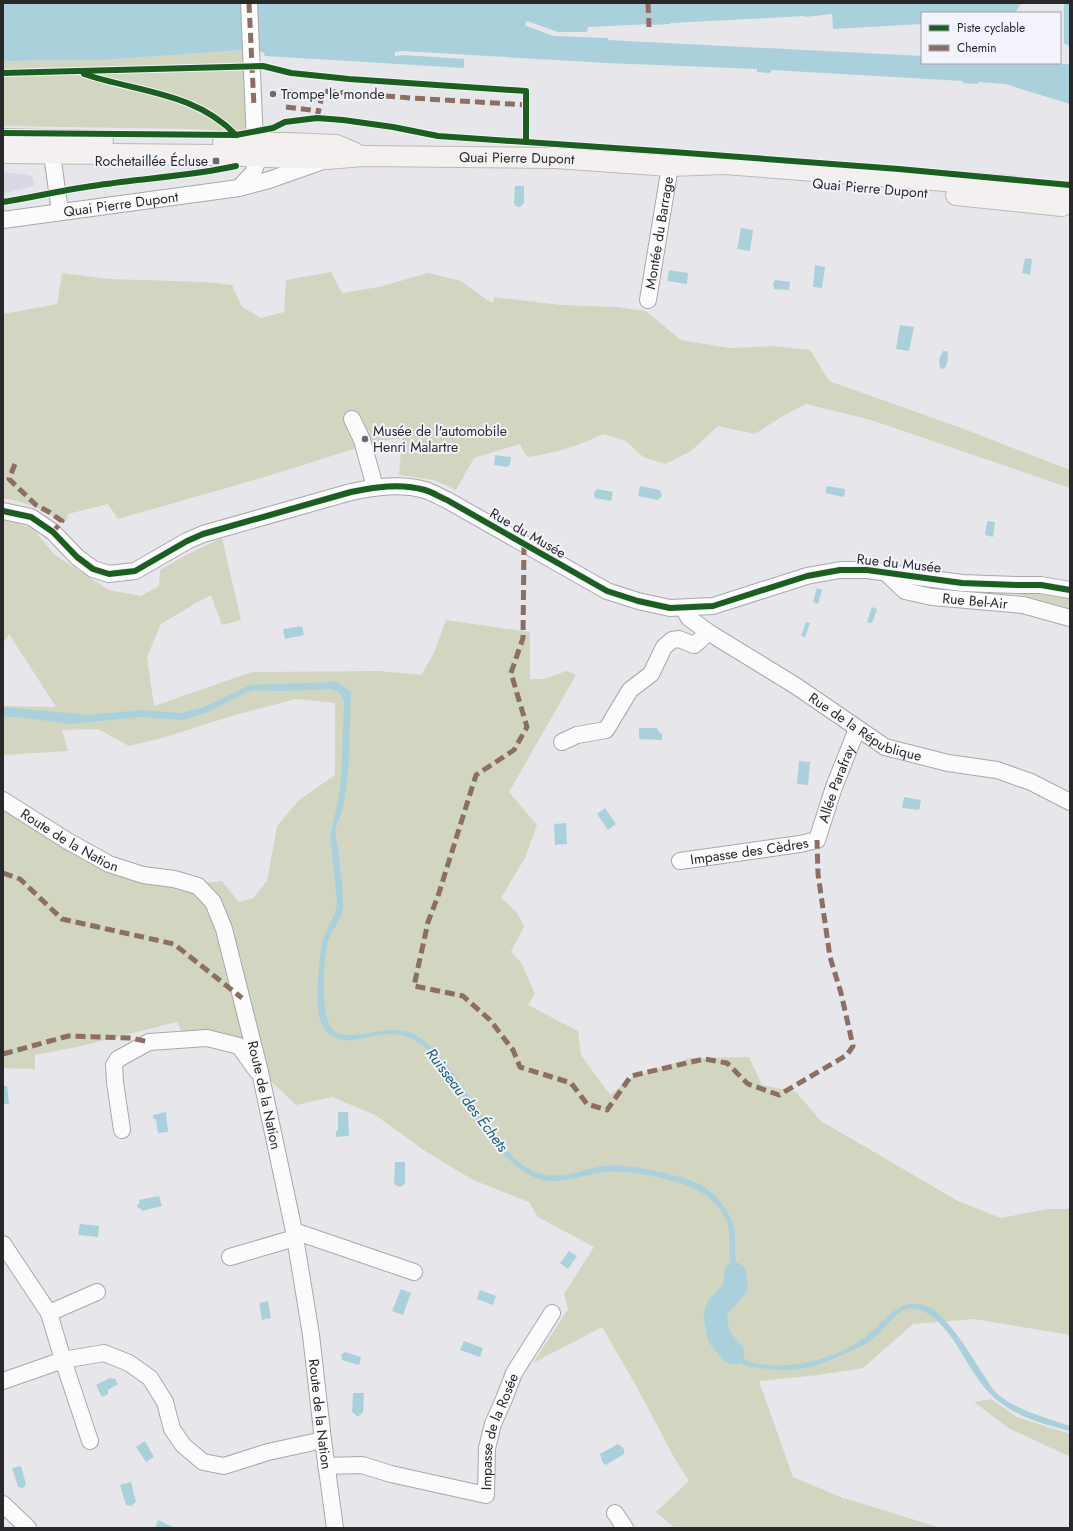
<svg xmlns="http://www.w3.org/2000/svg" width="1073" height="1531" font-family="Jost,sans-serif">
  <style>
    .built { fill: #d8d9e2 }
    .green { fill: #d2d6c0 }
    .water { fill: #aad0dc }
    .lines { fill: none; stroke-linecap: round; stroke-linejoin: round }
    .river { stroke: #aad0dc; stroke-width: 23 }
    .minor-casing { stroke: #a8a8ab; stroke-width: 18 }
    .major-casing { stroke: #beb8b7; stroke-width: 22 }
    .minor { stroke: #fbfbfc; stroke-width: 16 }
    .major { stroke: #f4f0f0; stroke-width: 20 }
    .quiet { stroke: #8d6e63; stroke-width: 5; stroke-dasharray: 10 5; stroke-linecap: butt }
    .cycleway-casing { stroke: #f2f3fb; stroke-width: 8 }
    .cycleway { stroke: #1b5e20; stroke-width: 6 }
    .poi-dot { fill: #6b6b6e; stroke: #f2f3fb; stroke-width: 1.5 }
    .labels { text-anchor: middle; stroke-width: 4; stroke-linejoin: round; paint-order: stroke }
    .poi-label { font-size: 14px; fill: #28282b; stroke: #f2f3fb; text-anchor: start }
    .street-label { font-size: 14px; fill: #28282b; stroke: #f2f3fb }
    .water-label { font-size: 15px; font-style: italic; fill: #1b6172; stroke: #f2f3fb }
  </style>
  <rect width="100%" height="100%" fill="#e7e7eb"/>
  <path class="built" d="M 3,172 L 30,175 L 34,180 L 33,186 L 3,194 Z"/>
  <g class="green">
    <path d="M 243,50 L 249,127 L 240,132 L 193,129 L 3,126 L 3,61 L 103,60 Z"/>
    <path d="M 331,272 L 342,293 L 379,287 L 428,273 L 461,281 L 490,302 L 494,302 L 494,297 L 561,305 L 616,307 L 646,311 L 681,340 L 730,348 L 772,346 L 810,350 L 829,381 L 964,429 L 1070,470 L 1070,488 L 871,420 L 806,404 L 781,417 L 755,434 L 718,426 L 691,451 L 665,464 L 643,457 L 626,441 L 603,434 C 576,447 555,453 527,457 L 520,444 L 474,458 L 456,490 L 434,480 L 399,475 L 402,438 L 379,441 L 268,476 L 118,519 L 108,504 L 68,514 L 66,521 L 62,524 C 45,509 25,502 3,498 L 3,314 L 57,304 L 62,273 L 109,279 L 207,282 L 232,285 L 242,307 L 261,318 L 284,312 L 286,280 Z"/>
    <path d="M 3,517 L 33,529 L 55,555 L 109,590 L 141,596 L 159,586 L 160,570 L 190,553 L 222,538 L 241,620 L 222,625 L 211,595 L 196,603 L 161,624 L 147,657 L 154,706 L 252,672 L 379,671 L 421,675 L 434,653 L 446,620 L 530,632 L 530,679 L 544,679 L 566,671 L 576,675 L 509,792 L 537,825 L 525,858 L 501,898 L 516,911 L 524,927 L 511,951 L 522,964 L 535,994 L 528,1005 L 578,1031 L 581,1055 L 610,1095 L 632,1077 L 690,1058 L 749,1057 L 762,1085 L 796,1092 L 821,1121 L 958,1201 L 1001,1218 L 1047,1209 L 1070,1209 L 1070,1335 L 974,1319 L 913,1324 L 863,1368 L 819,1375 L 759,1381 L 793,1477 L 843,1498 L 848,1509 L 844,1498 L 941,1528 L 675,1528 L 656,1512 L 689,1481 L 676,1461 L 634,1382 L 602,1327 L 533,1363 L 568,1309 L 564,1294 L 594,1247 L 538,1217 L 529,1202 L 473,1180 L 425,1151 L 375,1115 L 332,1097 L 296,1105 L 276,1086 L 226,1043 L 187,1042 L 177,1022 L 77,1047 L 35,1055 L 35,1069 L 3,1068 L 3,807 L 174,886 L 222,881 L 239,902 L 253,898 L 267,881 L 277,826 L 299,800 L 335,775 L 335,703 L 296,699 L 235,715 L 162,738 L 129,746 L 98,729 L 62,730 L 68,751 L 3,755 L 3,706 L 56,707 L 9,634 L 3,644 Z"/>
    <path d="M 1026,590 L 1070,595 L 1070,609 L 1012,592 Z"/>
    <path d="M 991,1399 L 1017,1417 L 1070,1434 L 1070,1456 L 1064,1454 L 1008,1428 L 974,1402 Z"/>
  </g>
  <g class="water">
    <path d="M 3,3 L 1021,3 L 1015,13 L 922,13 L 922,24 L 833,29 L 832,14 L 805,17 L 805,16 L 671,23 L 670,24 L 652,25 L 652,24 L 588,27 L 587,32 L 558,32 L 527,21 L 525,24 L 526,26 L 554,36 L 608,38 L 608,40 L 922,56 L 922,63 L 1070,64 L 1070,104 L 1005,84 L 978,82 L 978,84 L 963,83 L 963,81 L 772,70 L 770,73 L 757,72 L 757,69 L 606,63 L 403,51 L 395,52 L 395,56 L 402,55 L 464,59 L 464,68 L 265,56 L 263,52 L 243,50 L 103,60 L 3,61 Z"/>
    <path d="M 1064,3 L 1070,3 L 1070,47 L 1064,43 Z"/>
    <path d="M 515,186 L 524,186 L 524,203 L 520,207 L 515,206 L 514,202 Z"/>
    <path d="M 741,228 L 753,230 L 750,251 L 737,249 Z"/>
    <path d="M 1025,258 L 1032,259 L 1030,275 L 1022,273 Z"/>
    <path d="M 815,265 L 825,267 L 822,288 L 813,287 Z"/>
    <path d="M 669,270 L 688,273 L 687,284 L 667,281 Z"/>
    <path d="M 775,280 L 790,282 L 789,290 L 774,289 L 773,284 Z"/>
    <path d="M 900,325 L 914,327 L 909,351 L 896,349 Z"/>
    <path d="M 943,351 L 947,351 C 949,358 948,363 944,369 L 940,368 L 939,360 Z"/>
    <path d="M 495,455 L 511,457 L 510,465 L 507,467 L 494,465 Z"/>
    <path d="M 640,486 L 660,490 L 662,496 L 658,500 L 638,496 Z"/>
    <path d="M 827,486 L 845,489 L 844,497 L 825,493 Z"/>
    <path d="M 597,489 L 613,492 L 611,501 L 595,498 L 594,493 Z"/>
    <path d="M 987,521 L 995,522 L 993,537 L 985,535 Z"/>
    <path d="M 817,588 L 822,590 L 818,604 L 813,602 Z"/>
    <path d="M 872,607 L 877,609 L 872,623 L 867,622 Z"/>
    <path d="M 806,622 L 810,623 L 805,637 L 801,636 Z"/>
    <path d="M 302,626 L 304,635 L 285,639 L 283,629 Z"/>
    <path d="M 338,682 L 351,692 C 349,724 351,757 346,789 C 345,797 344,805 341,813 C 340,818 336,824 336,830 C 335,836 337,842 338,848 C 340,867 343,886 343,905 C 343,918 332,930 328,941 C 323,958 320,1018 333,1030 C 349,1044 385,1024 409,1032 C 443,1044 479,1116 502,1145 C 514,1159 528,1172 547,1175 C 567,1178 584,1169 603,1166 C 627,1163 686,1175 706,1188 C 718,1196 726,1208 732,1221 C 736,1230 735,1241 735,1251 C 736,1263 737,1275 739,1287 C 736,1300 716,1299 715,1317 C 714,1329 726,1338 733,1347 C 736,1351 739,1357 743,1359 C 758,1368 793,1366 809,1362 C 824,1359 847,1350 860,1341 C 875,1331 886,1314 902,1306 C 910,1303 921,1303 929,1307 C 948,1317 971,1355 983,1374 C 988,1381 992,1390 1000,1396 C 1019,1411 1047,1418 1070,1426 L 1070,1431 C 1045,1425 1017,1417 997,1400 C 987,1392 979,1381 972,1370 C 958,1348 935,1300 903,1310 C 889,1319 881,1334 867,1343 C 859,1348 849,1352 840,1356 C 812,1369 791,1373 761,1368 C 754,1367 746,1367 740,1363 C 735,1360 732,1354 728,1349 C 720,1338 707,1324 711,1309 C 715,1296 730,1295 734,1285 C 733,1276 731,1267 730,1258 C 729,1246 731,1232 726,1220 C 722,1210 713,1200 704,1194 C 683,1180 630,1169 604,1172 C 576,1176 551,1190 525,1172 C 492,1151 473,1113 452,1081 C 444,1069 436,1054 424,1046 C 397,1026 381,1036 352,1040 C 340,1042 326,1035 321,1023 C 314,1005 319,964 322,944 C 324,930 336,918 337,903 L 330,835 L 338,802 L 341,778 L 344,702 L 341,694 L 332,689 L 279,691 L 255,690 L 247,692 L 208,712 L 183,720 L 140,717 L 70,724 L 33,719 L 3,716 L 3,707 L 87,715 L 141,710 L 181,713 L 202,708 L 250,685 Z"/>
    <path d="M 639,728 L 657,728 L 659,732 L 662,734 L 662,740 L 639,739 Z"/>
    <path d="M 799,761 L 810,762 L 808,785 L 797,784 Z"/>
    <path d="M 904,797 L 921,800 L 919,810 L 902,808 Z"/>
    <path d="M 605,808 L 616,824 L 608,830 L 597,814 Z"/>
    <path d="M 566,823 L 567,844 L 555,845 L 554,824 Z"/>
    <path d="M 3,1086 L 7,1086 L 9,1104 L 3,1104 Z"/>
    <path d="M 166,1112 L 168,1132 L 158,1133 L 156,1120 L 153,1118 L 153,1115 Z"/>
    <path d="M 338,1112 L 348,1112 L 349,1136 L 336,1137 L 336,1131 L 338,1131 Z"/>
    <path d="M 395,1162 L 405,1162 L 405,1184 L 400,1187 L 394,1184 Z"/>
    <path d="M 159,1196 L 162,1206 L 142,1211 L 141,1209 L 138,1208 L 137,1205 L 140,1202 L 139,1200 Z"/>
    <path d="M 80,1224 L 99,1226 L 98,1237 L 78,1235 Z"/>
    <path d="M 569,1251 L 577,1256 L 568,1269 L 560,1263 Z"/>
    <path d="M 401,1289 L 411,1293 L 403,1315 L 392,1311 Z"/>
    <path d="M 480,1290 L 496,1296 L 493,1305 L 477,1299 Z"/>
    <path d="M 268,1301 L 271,1318 L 262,1320 L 259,1303 Z"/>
    <path d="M 464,1341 L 483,1348 L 480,1357 L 460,1350 Z"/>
    <path d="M 345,1352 L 361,1357 L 359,1365 L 342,1360 L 341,1355 Z"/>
    <path d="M 110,1378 L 115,1379 L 118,1384 L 108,1390 L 108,1394 L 102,1397 L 96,1385 Z"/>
    <path d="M 353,1393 L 364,1393 L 363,1412 L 359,1416 L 357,1416 L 352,1412 Z"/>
    <path d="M 145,1441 L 154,1457 L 146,1462 L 136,1447 Z"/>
    <path d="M 618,1444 L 624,1449 L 624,1454 L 606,1465 C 601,1462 602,1459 600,1454 Z"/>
    <path d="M 21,1466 L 26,1484 L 23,1488 L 18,1487 L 12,1468 Z"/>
    <path d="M 131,1482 L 136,1502 L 131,1506 L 126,1505 L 120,1485 Z"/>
    <path d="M 158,1520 L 175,1528 L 155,1528 Z"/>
  </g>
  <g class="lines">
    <path class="river" d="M 733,1353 L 719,1337 L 715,1316 L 718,1307 L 736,1287 L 735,1274"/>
    <g class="minor-casing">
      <g id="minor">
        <path d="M 52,154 L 60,212"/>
        <path d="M 239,188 L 253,173 L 256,165 L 249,3"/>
        <path id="s1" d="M 3,220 L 239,188 L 269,180 L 323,161"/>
        <path id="s2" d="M 648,300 L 670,166"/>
        <path d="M 352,419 L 362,440 L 375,487"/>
        <path d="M 3,511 L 31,517 L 53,532 L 77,557 L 93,569 L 109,574 L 135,571 L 187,541 L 203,534 L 351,492 C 375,487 400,483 425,490 C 432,492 440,497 447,500 L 607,591 L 638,601 L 670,608 L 713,606 L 807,576 L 840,570 L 867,570 L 962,583 L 1016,585 L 1041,585 L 1070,590"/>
        <path id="s3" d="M 886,573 L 905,591 L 932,597 L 1023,605 L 1070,618"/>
        <path id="s4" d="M 683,608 L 689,618 L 708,632 L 796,686 L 885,747 L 948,763 L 997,770 L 1031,782 L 1070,802"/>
        <path d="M 562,742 L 577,735 L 606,730 L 630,690 L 651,674 L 664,647 L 672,640 L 679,639 L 694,645 L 700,640 L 708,632"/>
        <path id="s5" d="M 3,800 L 66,840 L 109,864 L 143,875 L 174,879 L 198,886 L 213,902 L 224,929 L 260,1072 L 294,1231 L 311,1335 L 323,1440 L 335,1528"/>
        <path id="s6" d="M 680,861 L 800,844 L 817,840 L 834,787 L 857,729"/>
        <path d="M 122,1130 L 115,1082 L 114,1065 L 118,1059 L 149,1042 L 207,1038 L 239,1046 L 257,1071"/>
        <path d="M 294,1231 L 414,1272"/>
        <path d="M 3,1244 L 49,1313 L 63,1360 L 90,1441"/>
        <path d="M 230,1257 L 295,1238"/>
        <path d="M 49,1313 L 97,1292"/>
        <path d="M 3,1381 L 63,1360 L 104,1353 L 129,1363 L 150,1378 L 165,1402 L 172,1429 L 183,1445 L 203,1462 L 224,1466 L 268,1452 L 323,1440"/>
        <path id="s7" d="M 326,1466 L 362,1465 L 391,1474 L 486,1495 L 487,1448 L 493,1424 L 504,1399 L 514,1373 L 552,1313"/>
        <path d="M 3,1504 L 28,1528"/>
        <path d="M 615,1513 L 625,1528"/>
      </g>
    </g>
    <g class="major-casing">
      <g id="major">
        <path d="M 3,139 L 103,141"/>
        <path d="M 223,143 L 288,143 L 336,145 L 355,153"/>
        <path id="s8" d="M 3,153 L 215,155 L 327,159 L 363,156 L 555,158 L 670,166 L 724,164 L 1010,186 L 1070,194"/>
        <path d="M 956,195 L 1062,206"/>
      </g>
    </g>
    <use href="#minor" class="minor"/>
    <use href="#major" class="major"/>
    <g class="quiet">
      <path d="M 249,3 L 254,107"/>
      <path d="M 648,3 L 649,27"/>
      <path d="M 288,92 L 322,96"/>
      <path d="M 286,107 L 319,111"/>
      <path d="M 317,118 L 323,91 L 411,98 L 527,105"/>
      <path d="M 15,464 L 9,479 L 36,505 L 49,512 L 62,521 L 53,532"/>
      <path d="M 524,545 L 523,638 L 511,673 L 527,727 L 514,750 L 476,775 L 438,896 L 428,922 L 414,986 L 463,996 L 490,1020 L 513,1050 L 520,1067 L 571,1083 L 587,1104 L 607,1110 L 631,1076 L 704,1059 L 727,1063 L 748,1084 L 779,1095 L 847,1055 L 853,1046 L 841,993 L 830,957 L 818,874 L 817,840"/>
      <path d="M 3,873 L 20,879 L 62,919 L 174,944 L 242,998"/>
      <path d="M 3,1054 L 68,1036 L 131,1038 L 149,1042"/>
    </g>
    <g class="cycleway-casing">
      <g id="cycleway">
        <path d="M 3,73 L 263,66 L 291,73 L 349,79 L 526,91 L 526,142"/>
        <path d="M 84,74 C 137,92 195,92 236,135"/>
        <path d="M 3,133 L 236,135 L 273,128 L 285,122 L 317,118 L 343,120 L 393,127 L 438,136 L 673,152 L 899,169 L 1070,185"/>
        <path d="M 3,202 C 35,197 67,189 99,185 C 145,178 191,176 236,166"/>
        <path d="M 3,511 L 31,517 L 53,532 L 77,557 L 93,569 L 109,574 L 135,571 L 187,541 L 203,534 L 351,492 C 375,487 400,483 425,490 C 432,492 440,497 447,500 L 607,591 L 638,601 L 670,608 L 713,606 L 807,576 L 840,570 L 867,570 L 962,583 L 1016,585 L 1041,585 L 1070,590"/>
      </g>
    </g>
    <use href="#cycleway" class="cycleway"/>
  </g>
  <g class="poi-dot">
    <circle cx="273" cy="94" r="4"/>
    <rect x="212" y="157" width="8" height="8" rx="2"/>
    <circle cx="365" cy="439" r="4"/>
  </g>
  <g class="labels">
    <g class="poi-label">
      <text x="281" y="99">Trompe le monde</text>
      <text x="208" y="166" text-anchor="end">Rochetaillée Écluse</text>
      <text x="373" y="436">Musée de l'automobile<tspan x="373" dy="16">Henri Malartre</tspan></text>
    </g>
    <g class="street-label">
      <text dy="5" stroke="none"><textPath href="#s8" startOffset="514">Quai Pierre Dupont</textPath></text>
      <text transform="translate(870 188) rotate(5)" y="5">Quai Pierre Dupont</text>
      <text dy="5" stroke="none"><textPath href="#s1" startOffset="119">Quai Pierre Dupont</textPath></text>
      <text dy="5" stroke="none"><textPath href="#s2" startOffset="68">Montée du Barrage</textPath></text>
      <text transform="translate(528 533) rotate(30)" y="5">Rue du Musée</text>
      <text transform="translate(899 563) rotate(6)" y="5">Rue du Musée</text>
      <text dy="5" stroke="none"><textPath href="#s3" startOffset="97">Rue Bel-Air</textPath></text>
      <text dy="5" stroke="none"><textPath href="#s4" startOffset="220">Rue de la République</textPath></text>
      <text dy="5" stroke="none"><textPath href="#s6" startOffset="198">Allée Parafray</textPath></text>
      <text dy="5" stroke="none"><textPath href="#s5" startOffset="78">Route de la Nation</textPath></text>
      <text dy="5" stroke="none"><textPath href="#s6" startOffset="70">Impasse des Cèdres</textPath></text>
      <text dy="5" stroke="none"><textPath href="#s5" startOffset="438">Route de la Nation</textPath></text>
      <text dy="5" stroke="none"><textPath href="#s5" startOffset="762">Route de la Nation</textPath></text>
      <text dy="5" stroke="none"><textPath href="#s7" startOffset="229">Impasse de la Rosée</textPath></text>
    </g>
    <g class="water-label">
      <text transform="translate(467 1100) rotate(53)" y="5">Ruisseau des Échets</text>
    </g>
  </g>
  <rect width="1073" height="1531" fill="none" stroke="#28282b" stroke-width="8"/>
  <rect x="921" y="12" width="140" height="52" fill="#f2f3fb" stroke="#a1a2a8"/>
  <rect x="929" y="25" width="20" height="6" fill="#1b5e20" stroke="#a1a2a8"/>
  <text x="957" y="32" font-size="12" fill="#28282b">Piste cyclable</text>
  <rect x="929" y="45" width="20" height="6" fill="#8d6e63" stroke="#a1a2a8"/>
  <text x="957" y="52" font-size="12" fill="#28282b">Chemin</text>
</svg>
